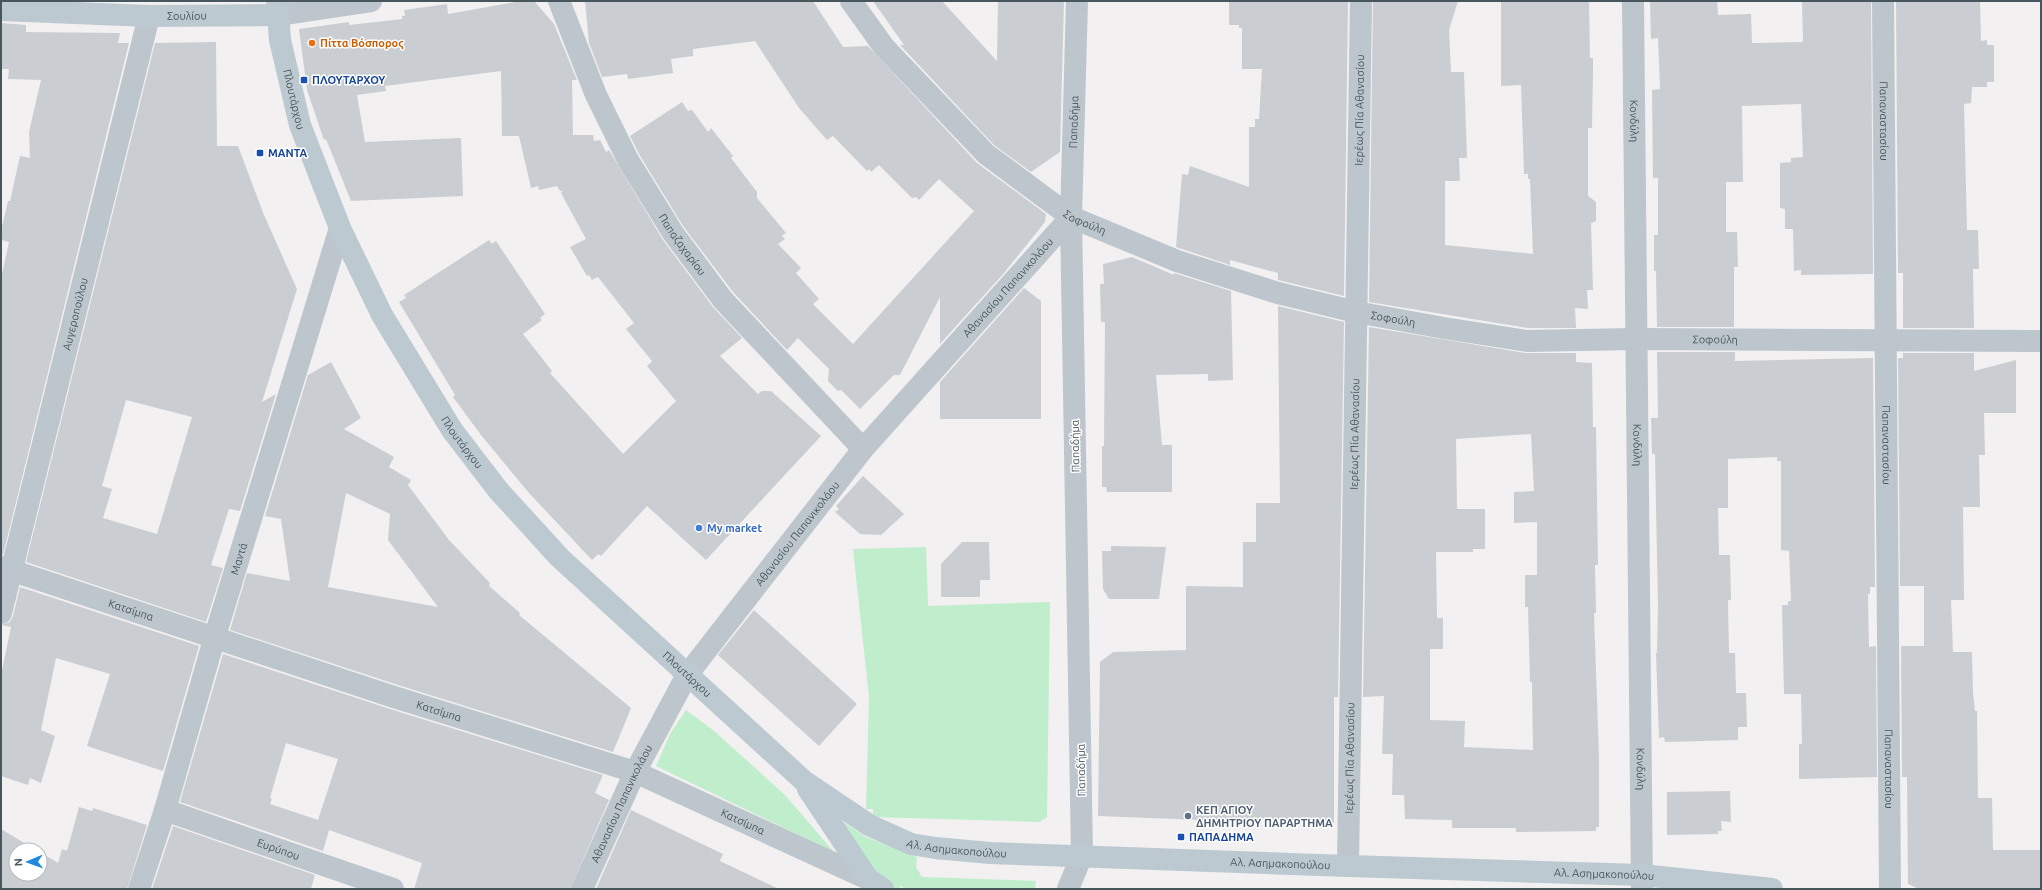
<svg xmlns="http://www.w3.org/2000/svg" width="2042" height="890" font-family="Ubuntu,sans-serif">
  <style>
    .green { fill: #c0eecc }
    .building { fill: #caced2; fill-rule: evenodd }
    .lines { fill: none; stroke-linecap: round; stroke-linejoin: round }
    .street { stroke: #bcc6cc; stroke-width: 22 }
    .secondary { stroke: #bcc9d1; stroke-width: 22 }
    .food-dot { fill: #e8710a; stroke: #fff; stroke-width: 1.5 }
    .transit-dot { fill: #1a4fb4; stroke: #fff; stroke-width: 1.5 }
    .shop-dot { fill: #3f7fe0; stroke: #fff; stroke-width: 1.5 }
    .service-dot { fill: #5c6f8a; stroke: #fff; stroke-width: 1.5 }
    .labels { text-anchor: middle; stroke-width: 3; stroke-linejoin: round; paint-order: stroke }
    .street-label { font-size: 11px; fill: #48565d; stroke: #fff }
    .food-label { font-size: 11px; font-weight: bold; fill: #c56008; stroke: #fff; text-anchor: start }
    .transit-label { font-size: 11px; font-weight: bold; fill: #164399; stroke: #fff; text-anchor: start }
    .shop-label { font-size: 11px; font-weight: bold; fill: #366cbe; stroke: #fff; text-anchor: start }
    .service-label { font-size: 11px; font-weight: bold; fill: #4e5e75; stroke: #fff; text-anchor: start }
  </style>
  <rect width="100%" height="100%" fill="#f2f0f0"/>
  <g class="green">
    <path d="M 926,547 L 928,606 L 1050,602 L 1047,817 L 1040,822 L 873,817 L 873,809 L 866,809 L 869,697 L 853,549 Z"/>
    <path d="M 686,710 L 713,730 L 785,795 L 834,852 L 656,766 L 670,734 Z"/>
    <path d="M 812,800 L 864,836 L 917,857 L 916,867 L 922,877 L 1036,881 L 1035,889 L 906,889 L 901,886 L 899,889 L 894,889 L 864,862 Z"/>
  </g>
  <g class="building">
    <path d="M 521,1 L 534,1 L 554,24 L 577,80 L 572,80 L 573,135 L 593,135 L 594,141 L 600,140 L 606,152 L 609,150 L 663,240 L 713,307 L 742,338 L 720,356 L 758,394 L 762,391 L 771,391 L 821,436 L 706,560 L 647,506 L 601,556 L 598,554 L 592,560 L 529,493 L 481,435 L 453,397 L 455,395 L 399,302 L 406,298 L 404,295 L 489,240 L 492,244 L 496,241 L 545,314 L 540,318 L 542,320 L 523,334 L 552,371 L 550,373 L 623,454 L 676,401 L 647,366 L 652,361 L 626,329 L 634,323 L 598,277 L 592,280 L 589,275 L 587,276 L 570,247 L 586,239 L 561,193 L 563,191 L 560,191 L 557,186 L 539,190 L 538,186 L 531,188 L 519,136 L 502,136 L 501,71 L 385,86 L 386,91 L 357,95 L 365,142 L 461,138 L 463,196 L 351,201 L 326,139 L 324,140 L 307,90 L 299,29 L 349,22 L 349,25 L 402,19 L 402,16 L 405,16 L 404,10 L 447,4 L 448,14 Z"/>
    <path d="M 585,1 L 813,1 L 843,47 L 868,46 L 977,163 L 1046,214 L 1045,222 L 1004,273 L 940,344 L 940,297 L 900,375 L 894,375 L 860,409 L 841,390 L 838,391 L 828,381 L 829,369 L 798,338 L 787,350 L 733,292 L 683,226 L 639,154 L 630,136 L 682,102 L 688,111 L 692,110 L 708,132 L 711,128 L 733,156 L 731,158 L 757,192 L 757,198 L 786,233 L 782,236 L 785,239 L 778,244 L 801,268 L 796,273 L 819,299 L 813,304 L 853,344 L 974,211 L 939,179 L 919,200 L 916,197 L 912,198 L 879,165 L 871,172 L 869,169 L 867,171 L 833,136 L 827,140 L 799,108 L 755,41 L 693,49 L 693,56 L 671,59 L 673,73 L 628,79 L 627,74 L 602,77 L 589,43 Z"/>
    <path d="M 873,1 L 942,1 L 997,61 L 998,1 L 1064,1 L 1060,152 L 1031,172 L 994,145 L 900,45 L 904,45 Z"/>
    <path d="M 1229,1 L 1348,1 L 1344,296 L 1278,280 L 1278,273 L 1230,260 L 1230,265 L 1176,247 L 1182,174 L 1188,175 L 1190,166 L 1249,187 L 1249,127 L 1255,127 L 1255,119 L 1259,119 L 1262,69 L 1242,69 L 1242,28 L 1239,28 L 1239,25 L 1229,25 Z"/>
    <path d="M 1373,1 L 1458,1 L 1449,30 L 1451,72 L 1464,72 L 1467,158 L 1459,158 L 1460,181 L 1445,181 L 1445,245 L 1533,254 L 1530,179 L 1528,179 L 1528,174 L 1524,174 L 1521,85 L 1501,86 L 1501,1 L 1589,1 L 1590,58 L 1593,58 L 1593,71 L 1592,128 L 1588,128 L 1588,196 L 1596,202 L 1596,221 L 1591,223 L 1593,290 L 1587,290 L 1588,309 L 1575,308 L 1576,328 L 1528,328 L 1369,302 Z"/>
    <path d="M 1650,1 L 1717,1 L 1718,15 L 1751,14 L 1752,43 L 1803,42 L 1802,1 L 1871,1 L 1873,274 L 1801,275 L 1801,270 L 1794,271 L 1793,229 L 1785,229 L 1785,209 L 1780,208 L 1780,163 L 1791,162 L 1791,158 L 1803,157 L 1801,104 L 1742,106 L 1743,182 L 1726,182 L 1726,232 L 1737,232 L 1738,267 L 1734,267 L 1734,327 L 1657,327 L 1656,271 L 1654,271 L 1654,235 L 1658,235 L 1658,178 L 1653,178 L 1652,90 L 1660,89 L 1658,38 L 1651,39 Z"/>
    <path d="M 1896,1 L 1980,1 L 1981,41 L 1987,40 L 1987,45 L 1994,45 L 1994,82 L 1987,82 L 1987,87 L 1972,87 L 1971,103 L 1964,104 L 1967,230 L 1978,230 L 1979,269 L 1973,269 L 1974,328 L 1903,328 L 1903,273 L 1898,273 Z"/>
    <path d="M 1,23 L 26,25 L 26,32 L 120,33 L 118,43 L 129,43 L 3,555 L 1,555 L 1,279 L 9,242 L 1,240 L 1,231 L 8,201 L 10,201 L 20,156 L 30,158 L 29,132 L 41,80 L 8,79 L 9,69 L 1,69 Z"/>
    <path d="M 216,42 L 217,146 L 238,146 L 264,215 L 297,289 L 262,402 L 276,394 L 240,511 L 229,509 L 211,565 L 223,568 L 206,622 L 26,562 L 155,43 ZM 126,400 L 192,417 L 157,534 L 103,518 L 112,489 L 102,486 Z"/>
    <path d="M 1132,257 L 1174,275 L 1174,273 L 1231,291 L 1233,380 L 1208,381 L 1208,374 L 1156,375 L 1162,445 L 1172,445 L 1172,492 L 1107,492 L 1106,487 L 1102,487 L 1102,446 L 1104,446 L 1105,322 L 1101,322 L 1100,284 L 1104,284 L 1103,264 Z"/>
    <path d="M 1024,288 L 1041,301 L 1041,419 L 940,419 L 940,382 Z"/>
    <path d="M 1278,306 L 1344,322 L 1338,697 L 1334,697 L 1334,823 L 1253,819 L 1253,822 L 1098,816 L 1100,662 L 1113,652 L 1186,650 L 1186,586 L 1243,587 L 1243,542 L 1256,542 L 1256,503 L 1280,503 Z"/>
    <path d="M 1369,327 L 1525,353 L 1576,353 L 1576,362 L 1592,363 L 1593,427 L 1596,427 L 1598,565 L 1595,565 L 1596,613 L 1594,613 L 1599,758 L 1599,827 L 1596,827 L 1596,831 L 1516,832 L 1516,828 L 1452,828 L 1452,820 L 1405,819 L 1404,795 L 1392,795 L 1393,754 L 1382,754 L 1384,696 L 1363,697 ZM 1531,434 L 1534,491 L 1514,492 L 1514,523 L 1537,522 L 1537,575 L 1525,575 L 1525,607 L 1528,607 L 1530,682 L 1532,682 L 1533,750 L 1464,747 L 1465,721 L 1430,720 L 1430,649 L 1443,649 L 1443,618 L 1437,618 L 1436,552 L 1473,552 L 1473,549 L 1485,549 L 1485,509 L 1457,509 L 1456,439 Z"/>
    <path d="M 1657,352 L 1735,352 L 1735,361 L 1873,358 L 1875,587 L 1870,587 L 1870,594 L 1868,594 L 1869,647 L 1876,646 L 1877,777 L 1799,779 L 1799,744 L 1802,744 L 1801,694 L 1784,694 L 1782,605 L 1788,605 L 1788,601 L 1791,601 L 1789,551 L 1781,550 L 1781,461 L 1777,461 L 1777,457 L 1728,459 L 1728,508 L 1718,508 L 1719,555 L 1730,555 L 1731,600 L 1728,600 L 1729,653 L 1735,653 L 1736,693 L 1746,693 L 1747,727 L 1738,727 L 1738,740 L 1665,742 L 1664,737 L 1659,738 L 1656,653 L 1657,653 L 1658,606 L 1655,454 L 1652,454 L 1651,418 L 1658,418 Z"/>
    <path d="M 1903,353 L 1974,353 L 1974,371 L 2016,360 L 2016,413 L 1984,413 L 1985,455 L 1979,455 L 1980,507 L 1963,507 L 1964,600 L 1951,600 L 1953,652 L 1972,652 L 1973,692 L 1975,711 L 1977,711 L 1978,798 L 1992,798 L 1993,850 L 2041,850 L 2041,889 L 1919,889 L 1908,884 L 1907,777 L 1902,777 L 1901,646 L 1924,646 L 1924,586 L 1900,586 L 1898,358 L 1903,358 Z"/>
    <path d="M 331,362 L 361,418 L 344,429 L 394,457 L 389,467 L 411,480 L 408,485 L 449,540 L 490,583 L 489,586 L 520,613 L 519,615 L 631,708 L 613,752 L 398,685 L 230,630 L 247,573 L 290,581 L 281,519 L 265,516 L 308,375 ZM 346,493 L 390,514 L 388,540 L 438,607 L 328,587 Z"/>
    <path d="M 863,476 L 904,514 L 881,535 L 860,534 L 835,512 L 839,509 L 836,506 Z"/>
    <path d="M 962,542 L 989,542 L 990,580 L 980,580 L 980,597 L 941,597 L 941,564 Z"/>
    <path d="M 1111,546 L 1166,547 L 1159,599 L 1109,599 L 1103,589 L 1102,551 L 1111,551 Z"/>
    <path d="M 20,587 L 199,646 L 163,771 L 87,746 L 110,674 L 56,658 L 41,730 L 55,736 L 41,783 L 30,778 L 28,785 L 1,776 L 1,675 L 11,627 L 1,625 L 10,622 L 13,616 Z"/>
    <path d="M 754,610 L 857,704 L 819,746 L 718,655 Z"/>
    <path d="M 223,654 L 390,709 L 603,775 L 595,793 L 609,800 L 570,889 L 414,889 L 422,863 L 329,830 L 323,851 L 180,802 ZM 286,743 L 338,759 L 318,820 L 270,804 L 272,799 L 270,798 Z"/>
    <path d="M 1730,791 L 1731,822 L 1721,821 L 1722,831 L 1718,831 L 1718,834 L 1667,835 L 1667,792 Z"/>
    <path d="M 79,807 L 92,811 L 93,808 L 147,825 L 127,889 L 1,889 L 1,829 L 36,850 L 16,850 L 16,874 L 40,874 L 40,852 L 58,863 L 62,849 L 67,851 Z"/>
    <path d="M 631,810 L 723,854 L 720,861 L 779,889 L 596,889 Z"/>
    <path d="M 173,826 L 315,875 L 311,889 L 152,889 Z"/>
  </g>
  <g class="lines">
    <g class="street">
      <path id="s1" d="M 559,1 L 596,95 L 628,160 L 673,233 L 723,300 L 863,449"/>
      <path id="s2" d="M 851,1 L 884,47 L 986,154 L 1071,217 L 1177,261 L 1278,293 L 1356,312 L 1444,328 L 1527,341 L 1635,339 L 2041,341"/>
      <path id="s3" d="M 1633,1 L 1642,889"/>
      <path id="s4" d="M 1883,1 L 1890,889"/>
      <path d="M 278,15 L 371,1"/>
      <path id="s5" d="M 1,567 L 394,697 L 635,772 L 868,879"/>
      <path id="s6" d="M 1,613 L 149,16"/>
      <path id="s7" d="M 165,810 L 393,889"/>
      <path id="s8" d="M 1348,866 L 1361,1"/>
      <path id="s9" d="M 139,889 L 165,810 L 215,636 L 340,228"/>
      <path id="s10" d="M 582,889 L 635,772 L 687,675 L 863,449 L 1071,217"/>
      <path id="s11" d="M 1068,889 L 1082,855 L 1071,217 L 1077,1"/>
    </g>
    <g class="secondary">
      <path id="s12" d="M 277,1 L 280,40 L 300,125 L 340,228 L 382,315 L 452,430 L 498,490 L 559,557 L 805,782 L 869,825 L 911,844 L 935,848 L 990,853 L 1348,866 L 1642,875 L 1772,889"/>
      <path id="s13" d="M 1,10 L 149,16 L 278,15"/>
      <path d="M 808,789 L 868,879 L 883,889"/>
    </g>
  </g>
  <circle class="food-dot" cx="312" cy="43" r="4"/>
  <g class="transit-dot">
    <rect x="300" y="76" width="8" height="8" rx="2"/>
    <rect x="256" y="149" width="8" height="8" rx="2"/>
    <rect x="1177" y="833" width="8" height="8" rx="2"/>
  </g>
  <circle class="shop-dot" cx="699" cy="528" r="4"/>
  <circle class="service-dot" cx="1188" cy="816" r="4"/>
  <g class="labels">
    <g class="street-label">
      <text dy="4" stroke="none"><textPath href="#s13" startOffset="186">Σουλίου</textPath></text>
      <text dy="4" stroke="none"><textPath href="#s12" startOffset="100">Πλουτάρχου</textPath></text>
      <text dy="4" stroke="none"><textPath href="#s8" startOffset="756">Ιερέως Πία Αθανασίου</textPath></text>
      <text dy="4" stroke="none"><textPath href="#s3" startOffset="120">Κονδύλη</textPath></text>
      <text dy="4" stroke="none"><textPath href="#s4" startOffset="120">Παπαναστασίου</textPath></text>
      <text dy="4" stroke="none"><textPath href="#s11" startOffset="770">Παπαδήμα</textPath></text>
      <text dy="4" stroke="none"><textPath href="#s2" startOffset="325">Σοφούλη</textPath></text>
      <text dy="4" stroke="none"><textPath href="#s1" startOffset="274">Παπαζαχαρίου</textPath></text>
      <text dy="4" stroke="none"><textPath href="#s10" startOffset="742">Αθανασίου Παπανικολάου</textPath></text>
      <text dy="4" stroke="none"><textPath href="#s6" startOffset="308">Αυγεροπούλου</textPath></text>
      <text dy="4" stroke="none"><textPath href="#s2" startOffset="649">Σοφούλη</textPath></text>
      <text dy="4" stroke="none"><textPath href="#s2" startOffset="973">Σοφούλη</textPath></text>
      <text dy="4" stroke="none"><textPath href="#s8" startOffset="432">Ιερέως Πία Αθανασίου</textPath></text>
      <text dy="4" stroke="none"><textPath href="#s12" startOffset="484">Πλουτάρχου</textPath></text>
      <text dy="4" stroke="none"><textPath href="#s3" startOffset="444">Κονδύλη</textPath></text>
      <text dy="4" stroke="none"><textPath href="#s4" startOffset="444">Παπαναστασίου</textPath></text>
      <text transform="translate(1075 446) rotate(-91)" y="4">Παπαδήμα</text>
      <text dy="4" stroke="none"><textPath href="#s10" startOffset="418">Αθανασίου Παπανικολάου</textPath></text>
      <text dy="4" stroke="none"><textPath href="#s9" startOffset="345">Μαντά</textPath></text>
      <text dy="4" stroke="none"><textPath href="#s5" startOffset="137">Κατσίμπα</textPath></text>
      <text dy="4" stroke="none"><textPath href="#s12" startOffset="808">Πλουτάρχου</textPath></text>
      <text dy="4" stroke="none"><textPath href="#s5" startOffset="461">Κατσίμπα</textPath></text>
      <text dy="4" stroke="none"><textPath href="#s8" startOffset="108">Ιερέως Πία Αθανασίου</textPath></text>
      <text dy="4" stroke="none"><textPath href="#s3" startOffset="768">Κονδύλη</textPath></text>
      <text dy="4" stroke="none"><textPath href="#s4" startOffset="768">Παπαναστασίου</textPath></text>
      <text transform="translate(1081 770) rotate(-91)" y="4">Παπαδήμα</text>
      <text dy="4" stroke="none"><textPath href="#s10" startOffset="94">Αθανασίου Παπανικολάου</textPath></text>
      <text dy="4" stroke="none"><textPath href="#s5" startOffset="785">Κατσίμπα</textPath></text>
      <text dy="4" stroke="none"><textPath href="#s12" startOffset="1137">Αλ. Ασημακοπούλου</textPath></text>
      <text dy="4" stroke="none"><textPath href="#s7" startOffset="120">Ευρύπου</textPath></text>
      <text dy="4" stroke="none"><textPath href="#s12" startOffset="1461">Αλ. Ασημακοπούλου</textPath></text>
      <text dy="4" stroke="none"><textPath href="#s12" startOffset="1785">Αλ. Ασημακοπούλου</textPath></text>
    </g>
    <g class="food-label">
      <text x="320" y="47">Πίττα Βόσπορος</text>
    </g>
    <g class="transit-label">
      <text x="312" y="84">ΠΛΟΥΤΑΡΧΟΥ</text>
      <text x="268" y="157">ΜΑΝΤΑ</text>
      <text x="1189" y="841">ΠΑΠΑΔΗΜΑ</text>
    </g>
    <g class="shop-label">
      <text x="707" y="532">My market</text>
    </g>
    <g class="service-label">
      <text x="1196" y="814">ΚΕΠ ΑΓΙΟΥ<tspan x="1196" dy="13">ΔΗΜΗΤΡΙΟΥ ΠΑΡΑΡΤΗΜΑ</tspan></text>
    </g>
  </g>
  <rect width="2042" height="890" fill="none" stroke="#48565d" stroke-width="4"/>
  <g transform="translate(28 862) rotate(268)"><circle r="19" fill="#ffffff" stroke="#b6bbbe"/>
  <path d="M0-3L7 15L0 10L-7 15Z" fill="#1e89df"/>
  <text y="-6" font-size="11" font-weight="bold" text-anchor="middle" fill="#48565d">N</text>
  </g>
</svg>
